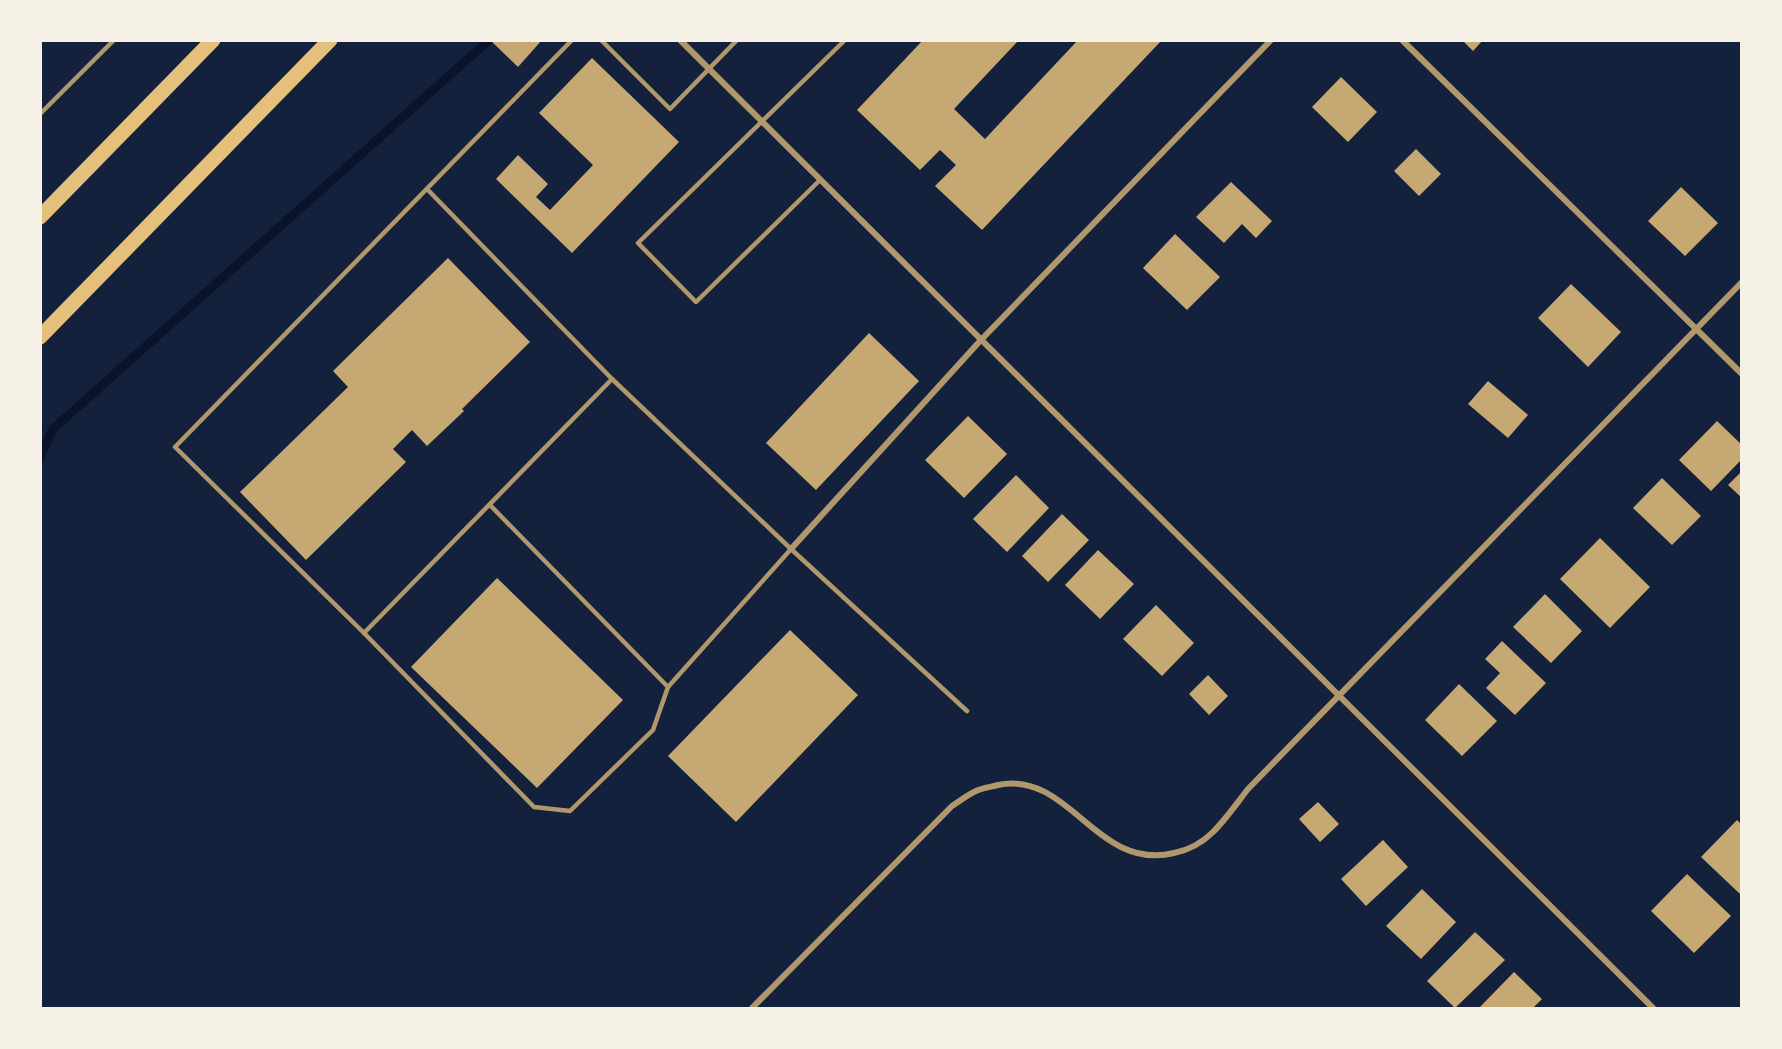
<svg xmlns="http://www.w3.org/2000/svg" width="1782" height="1049" font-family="'Golos Text',sans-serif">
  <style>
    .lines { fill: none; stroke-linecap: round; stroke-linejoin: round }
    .stream { stroke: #0b132b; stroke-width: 9 }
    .building { fill: #c6a872 }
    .service { stroke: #b1986c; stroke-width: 4.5 }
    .minor { stroke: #b1986c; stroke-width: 6 }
    .primary { stroke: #e5c07b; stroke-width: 15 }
  </style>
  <rect width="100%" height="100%" fill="#14213d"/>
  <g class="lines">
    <path class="stream" d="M 40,457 L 53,429 L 489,40"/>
  </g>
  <g class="building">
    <path d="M 490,40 L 542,40 L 518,67 Z"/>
    <path d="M 923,40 L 1019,40 L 954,109 L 985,139 L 1078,40 L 1162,40 L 982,230 L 935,186 L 956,165 L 940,150 L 920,170 L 857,110 Z"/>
    <path d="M 1462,40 L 1483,40 L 1473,51 Z"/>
    <path d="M 592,58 L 679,142 L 572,253 L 496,179 L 518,155 L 548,184 L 536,197 L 550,210 L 593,165 L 539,113 Z"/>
    <path d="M 1341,77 L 1377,112 L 1348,142 L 1312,107 Z"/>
    <path d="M 1416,149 L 1441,174 L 1419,196 L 1394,171 Z"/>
    <path d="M 1231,182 L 1272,221 L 1256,238 L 1242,224 L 1224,243 L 1196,217 Z"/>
    <path d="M 1681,187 L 1718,223 L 1685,256 L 1648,221 Z"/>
    <path d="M 1175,234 L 1220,277 L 1187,310 L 1143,268 Z"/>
    <path d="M 448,258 L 530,342 L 462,409 L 464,411 L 427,446 L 412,430 L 393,449 L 406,462 L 306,560 L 240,492 L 348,387 L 333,371 Z"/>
    <path d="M 1571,284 L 1621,332 L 1588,367 L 1538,318 Z"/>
    <path d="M 869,333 L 919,381 L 816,490 L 766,443 Z"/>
    <path d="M 1488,381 L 1528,415 L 1508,438 L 1468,404 Z"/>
    <path d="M 968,416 L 1007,454 L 964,498 L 925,460 Z"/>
    <path d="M 1717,421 L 1742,445 L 1742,459 L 1711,491 L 1679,460 Z"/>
    <path d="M 1742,471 L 1742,498 L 1728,485 Z"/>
    <path d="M 1016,475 L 1049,508 L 1007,552 L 973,519 Z"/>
    <path d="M 1662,478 L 1701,516 L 1672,545 L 1633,508 Z"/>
    <path d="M 1062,514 L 1089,540 L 1048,582 L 1022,556 Z"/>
    <path d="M 1600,538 L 1650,587 L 1610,628 L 1560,579 Z"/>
    <path d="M 1098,550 L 1134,584 L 1100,619 L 1065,585 Z"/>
    <path d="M 497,578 L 623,700 L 537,788 L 411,667 Z"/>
    <path d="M 1545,594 L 1582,631 L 1551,663 L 1513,627 Z"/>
    <path d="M 1156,605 L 1194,643 L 1162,676 L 1123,639 Z"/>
    <path d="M 790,630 L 858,695 L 736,822 L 668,756 Z"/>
    <path d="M 1502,641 L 1546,683 L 1515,715 L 1486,688 L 1500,673 L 1485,659 Z"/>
    <path d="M 1208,675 L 1228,696 L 1209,715 L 1189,694 Z"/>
    <path d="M 1459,684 L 1497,721 L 1462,756 L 1425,720 Z"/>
    <path d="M 1318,802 L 1339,824 L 1320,842 L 1299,819 Z"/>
    <path d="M 1737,820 L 1742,825 L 1742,892 L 1740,894 L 1701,857 Z"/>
    <path d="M 1383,840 L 1408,867 L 1366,906 L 1341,879 Z"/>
    <path d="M 1687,874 L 1731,916 L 1694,953 L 1651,911 Z"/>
    <path d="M 1422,889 L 1456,922 L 1421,959 L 1386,926 Z"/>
    <path d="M 1475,932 L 1505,960 L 1455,1008 L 1427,981 Z"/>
    <path d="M 1514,972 L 1542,999 L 1533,1008 L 1479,1008 Z"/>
  </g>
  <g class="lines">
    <g class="service">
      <path d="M 572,40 L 175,447 L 364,633 L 534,807 L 570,811 L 653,730 L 668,687"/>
      <path d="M 601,40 L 670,109 L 737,40"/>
      <path d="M 40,114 L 114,40"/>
      <path d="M 820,180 L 696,302 L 638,243 L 845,40"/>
      <path d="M 612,379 L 791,549 L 967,711"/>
      <path d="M 490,505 L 668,687 L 791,549"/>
      <path d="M 364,633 L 612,379 L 427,189"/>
    </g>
    <g class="minor">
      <path d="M 680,40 L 1653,1008"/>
      <path d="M 1402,40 L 1742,374"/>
      <path d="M 791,549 L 980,341 L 1271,40"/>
      <path d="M 752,1008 L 952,806 C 960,801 967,795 976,791 C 982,788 991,787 998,785 C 1070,770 1096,872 1174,853 C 1189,850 1202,843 1213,832 C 1226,819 1237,803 1248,789 L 1742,282"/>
    </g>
    <g class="primary">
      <path d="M 40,217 L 213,40"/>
      <path d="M 40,337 L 330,40"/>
    </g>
  </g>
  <rect width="1782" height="1049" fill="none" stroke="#f6f1e7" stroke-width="84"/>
</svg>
